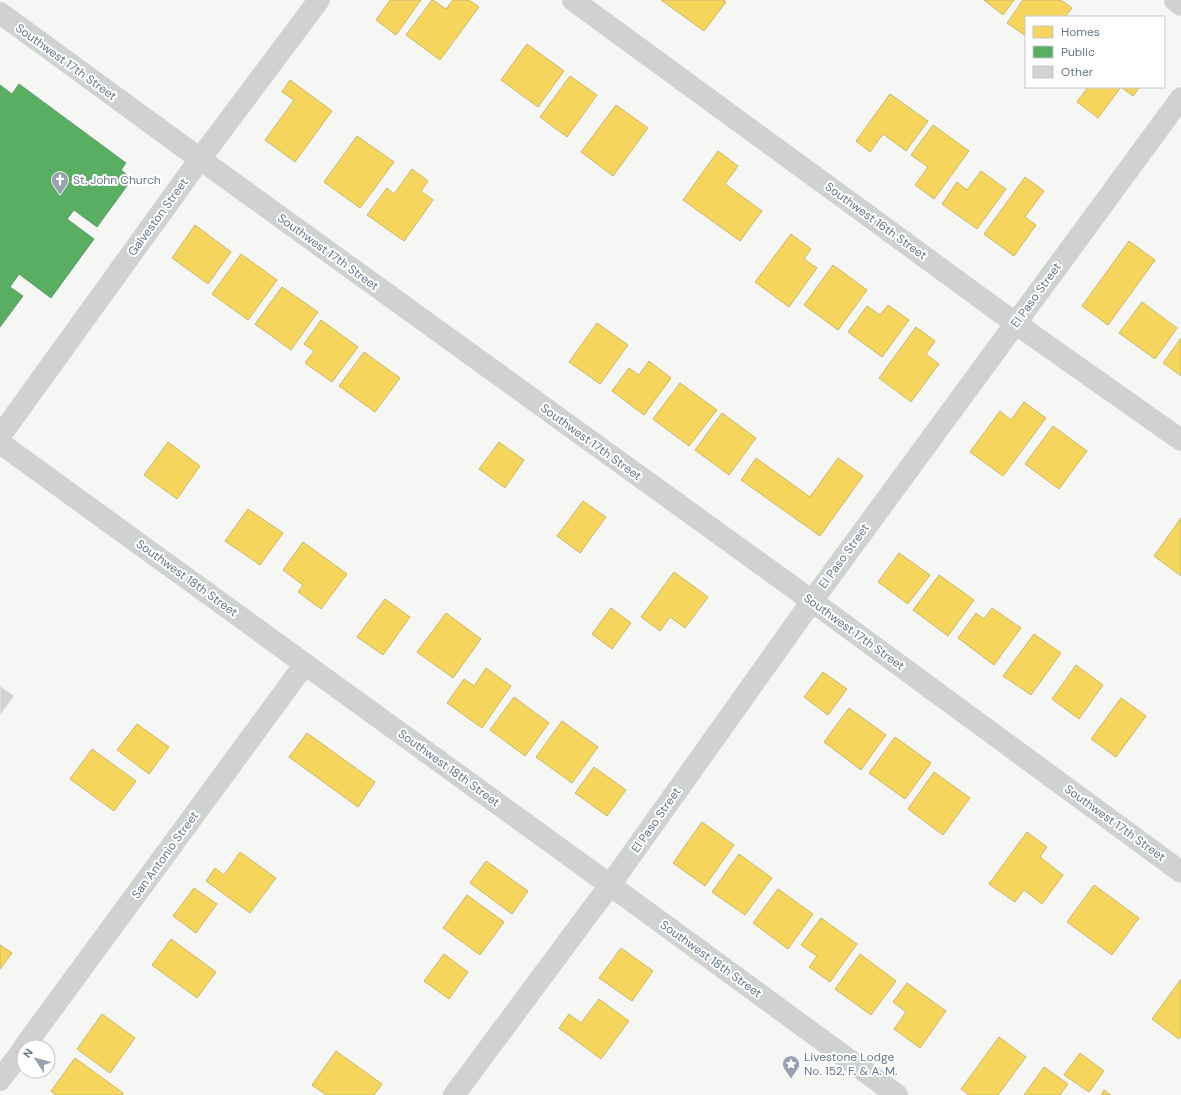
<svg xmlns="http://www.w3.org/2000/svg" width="1181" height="1095" font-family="'DM Sans',sans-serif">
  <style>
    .homes { fill: #f6d55c; stroke: #cab869 }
    .public { fill: #5aae61; stroke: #5d9d6d }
    .building { fill: #d1d3d3; stroke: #e6e6e5 }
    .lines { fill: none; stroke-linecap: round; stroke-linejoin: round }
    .minor { stroke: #d0d2d2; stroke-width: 22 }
    .labels { text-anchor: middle; stroke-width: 4; stroke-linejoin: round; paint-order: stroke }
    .street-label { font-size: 12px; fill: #637688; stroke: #fff }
    .poi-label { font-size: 12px; fill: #637688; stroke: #fff; text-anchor: start }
  </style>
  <rect width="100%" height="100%" fill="#f6f7f5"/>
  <g class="homes">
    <path d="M 390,0 L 421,0 L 396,35 L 376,20 Z"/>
    <path d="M 432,0 L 433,0 L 446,9 L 453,0 L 469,0 L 479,7 L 440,60 L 406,35 Z"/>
    <path d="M 661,0 L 724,0 L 726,2 L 704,31 Z"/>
    <path d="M 984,0 L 1014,0 L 1003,15 Z"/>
    <path d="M 1023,0 L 1061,0 L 1072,8 L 1065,17 L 1026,17 L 1026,36 L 1007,23 Z"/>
    <path d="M 527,44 L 564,71 L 538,107 L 501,80 Z"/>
    <path d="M 570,76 L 597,95 L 567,137 L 540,117 Z"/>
    <path d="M 290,80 L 332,111 L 295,162 L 265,140 L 294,100 L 282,92 Z"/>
    <path d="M 1088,87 L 1140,87 L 1133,96 L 1121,87 L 1098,118 L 1077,102 Z"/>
    <path d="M 890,94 L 928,121 L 906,151 L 883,134 L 870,152 L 856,141 Z"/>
    <path d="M 616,105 L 648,128 L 613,176 L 581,152 Z"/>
    <path d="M 933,125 L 969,151 L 934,199 L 915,185 L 928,167 L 911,155 Z"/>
    <path d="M 357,136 L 394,162 L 360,208 L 324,182 Z"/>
    <path d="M 718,151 L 738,166 L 725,184 L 762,211 L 740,241 L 683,200 Z"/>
    <path d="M 412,169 L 428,181 L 421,191 L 433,200 L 404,241 L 367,215 L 387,188 L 394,194 Z"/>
    <path d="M 981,171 L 1006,189 L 977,229 L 942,204 L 957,182 L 967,190 Z"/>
    <path d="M 1025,177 L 1044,191 L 1025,217 L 1036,225 L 1014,256 L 984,234 Z"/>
    <path d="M 195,225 L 231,252 L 208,284 L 172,258 Z"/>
    <path d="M 791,234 L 811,249 L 804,259 L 817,268 L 789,307 L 755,282 Z"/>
    <path d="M 1129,241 L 1155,260 L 1108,325 L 1082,306 Z"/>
    <path d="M 241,254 L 277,280 L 248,320 L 212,294 Z"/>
    <path d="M 833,265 L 867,290 L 838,330 L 804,305 Z"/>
    <path d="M 282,287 L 318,312 L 291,350 L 255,324 Z"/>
    <path d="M 1142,302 L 1177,328 L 1155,359 L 1119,333 Z"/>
    <path d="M 888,305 L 909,320 L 882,357 L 848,332 L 867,306 L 880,315 Z"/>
    <path d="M 321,320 L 358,347 L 332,382 L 305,363 L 314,351 L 304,344 Z"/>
    <path d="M 597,323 L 628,345 L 600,384 L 569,362 Z"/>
    <path d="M 916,327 L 935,341 L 926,354 L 939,364 L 911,402 L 879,378 Z"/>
    <path d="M 1181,338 L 1181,376 L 1163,363 Z"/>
    <path d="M 364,352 L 400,378 L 375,412 L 339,386 Z"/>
    <path d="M 649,361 L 671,378 L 644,415 L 612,391 L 629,368 L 639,375 Z"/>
    <path d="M 680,383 L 717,410 L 689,446 L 653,419 Z"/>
    <path d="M 1024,402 L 1046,418 L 1003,476 L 970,452 L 1000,411 L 1011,420 Z"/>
    <path d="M 722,413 L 756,438 L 729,475 L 695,450 Z"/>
    <path d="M 1053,426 L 1087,451 L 1059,489 L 1025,464 Z"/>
    <path d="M 168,442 L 200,466 L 177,499 L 144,475 Z"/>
    <path d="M 499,442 L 524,460 L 505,488 L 479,469 Z"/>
    <path d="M 756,458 L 810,497 L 838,458 L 863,476 L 820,536 L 741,480 Z"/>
    <path d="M 583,501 L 606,517 L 580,553 L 557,536 Z"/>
    <path d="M 248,509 L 283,533 L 260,565 L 225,541 Z"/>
    <path d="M 1181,518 L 1181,576 L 1154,556 Z"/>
    <path d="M 303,542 L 347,574 L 321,609 L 298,592 L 303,585 L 283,570 Z"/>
    <path d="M 899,553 L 930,575 L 908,604 L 878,582 Z"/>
    <path d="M 674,572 L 708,597 L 685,628 L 670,617 L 660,631 L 641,617 Z"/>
    <path d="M 939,575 L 974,600 L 948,636 L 913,610 Z"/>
    <path d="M 385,599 L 410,617 L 383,655 L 357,637 Z"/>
    <path d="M 611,608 L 631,623 L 612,649 L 592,634 Z"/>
    <path d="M 992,608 L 1021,628 L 994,665 L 958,638 L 976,613 L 984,619 Z"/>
    <path d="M 446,613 L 481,639 L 453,678 L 417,652 Z"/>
    <path d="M 1034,634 L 1061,653 L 1031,695 L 1003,676 Z"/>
    <path d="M 1076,665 L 1103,685 L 1079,719 L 1052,699 Z"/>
    <path d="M 486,668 L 511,686 L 482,728 L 447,703 L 464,679 L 474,686 Z"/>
    <path d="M 823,672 L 847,689 L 828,715 L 804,697 Z"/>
    <path d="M 514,697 L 549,723 L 525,756 L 490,730 Z"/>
    <path d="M 1121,698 L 1146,716 L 1116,757 L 1091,739 Z"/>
    <path d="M 849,708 L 886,735 L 861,770 L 824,742 Z"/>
    <path d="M 562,721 L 598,747 L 572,783 L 536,757 Z"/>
    <path d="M 137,724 L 169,747 L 149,774 L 117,750 Z"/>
    <path d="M 307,733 L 375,782 L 358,807 L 289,757 Z"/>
    <path d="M 895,737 L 931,763 L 905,799 L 869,773 Z"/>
    <path d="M 92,749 L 136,781 L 114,811 L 70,779 Z"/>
    <path d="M 594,767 L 626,790 L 607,816 L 575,793 Z"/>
    <path d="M 934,772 L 970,798 L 943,835 L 908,809 Z"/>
    <path d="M 702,822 L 734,845 L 705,886 L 673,863 Z"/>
    <path d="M 1027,832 L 1047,847 L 1040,857 L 1063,875 L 1042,904 L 1024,890 L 1015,902 L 989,884 Z"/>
    <path d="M 240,852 L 276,878 L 250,913 L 206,881 L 215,868 L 224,875 Z"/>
    <path d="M 739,854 L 772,878 L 745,915 L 712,892 Z"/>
    <path d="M 486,861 L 528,891 L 512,914 L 470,883 Z"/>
    <path d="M 1094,885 L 1139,918 L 1112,955 L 1067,922 Z"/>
    <path d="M 194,888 L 217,904 L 196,933 L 173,916 Z"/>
    <path d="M 778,889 L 813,914 L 788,949 L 753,923 Z"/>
    <path d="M 467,895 L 504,922 L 480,955 L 443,928 Z"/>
    <path d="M 821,918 L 857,944 L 830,982 L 809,967 L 817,956 L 801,945 Z"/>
    <path d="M 171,939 L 216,972 L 197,998 L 152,965 Z"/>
    <path d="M 0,945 L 12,953 L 0,969 Z"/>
    <path d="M 621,948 L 653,971 L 632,1001 L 599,978 Z"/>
    <path d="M 444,954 L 468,972 L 449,999 L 424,981 Z"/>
    <path d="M 860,954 L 896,981 L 871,1015 L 835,989 Z"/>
    <path d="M 1181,979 L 1181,1036 L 1179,1039 L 1152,1019 Z"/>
    <path d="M 907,983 L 946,1011 L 920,1048 L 894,1029 L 906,1012 L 893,1002 Z"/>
    <path d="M 599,999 L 629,1021 L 601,1059 L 559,1028 L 569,1014 L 581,1023 Z"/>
    <path d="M 102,1014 L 135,1038 L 110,1073 L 77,1049 Z"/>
    <path d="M 999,1037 L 1026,1057 L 998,1095 L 969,1095 L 961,1089 Z"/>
    <path d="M 336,1051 L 382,1084 L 374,1095 L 326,1095 L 312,1085 Z"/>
    <path d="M 1080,1053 L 1104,1071 L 1089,1092 L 1064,1075 Z"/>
    <path d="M 75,1058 L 123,1093 L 122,1095 L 56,1095 L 51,1091 Z"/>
    <path d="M 1044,1067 L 1068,1084 L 1060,1095 L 1024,1095 Z"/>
    <path d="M 1104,1090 L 1111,1095 L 1101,1095 Z"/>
  </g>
  <path class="public" d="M 19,84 L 126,163 L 121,170 L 132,179 L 97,227 L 74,210 L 67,219 L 94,239 L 51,298 L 19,274 L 10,287 L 23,296 L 0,327 L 0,85 L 12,94 Z"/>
  <path class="building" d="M 0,686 L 14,696 L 0,715 Z"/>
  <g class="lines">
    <g class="minor">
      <path d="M 573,0 L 1015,323 L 1181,440"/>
      <path d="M 1175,0 L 1181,5"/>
      <path d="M 0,13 L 200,159 L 812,601 L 1181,872"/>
      <path d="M 0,436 L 200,159 L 319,0"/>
      <path d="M 0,443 L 610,885 L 897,1095"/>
      <path d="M 24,1047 L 305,664"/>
      <path d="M 0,1080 L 24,1048"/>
      <path d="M 454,1095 L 610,885 L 812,601 L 1181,98"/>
    </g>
  </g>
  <defs>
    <g id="church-pin" transform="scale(0.9)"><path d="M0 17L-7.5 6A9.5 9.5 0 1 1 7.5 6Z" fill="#96a3ae" stroke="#fff"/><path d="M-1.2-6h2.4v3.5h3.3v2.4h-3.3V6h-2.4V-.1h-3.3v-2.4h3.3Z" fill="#fff"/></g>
    <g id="sight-pin" transform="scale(0.9)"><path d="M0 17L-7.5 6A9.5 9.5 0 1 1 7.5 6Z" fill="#96a3ae" stroke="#fff"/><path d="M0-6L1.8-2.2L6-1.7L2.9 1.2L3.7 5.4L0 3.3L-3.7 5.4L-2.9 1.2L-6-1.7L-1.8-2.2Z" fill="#fff"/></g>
  </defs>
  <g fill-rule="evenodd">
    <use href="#church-pin" x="60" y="180"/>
    <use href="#sight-pin" x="791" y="1064"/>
  </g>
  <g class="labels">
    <g class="street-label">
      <text transform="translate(66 62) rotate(36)" y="4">Southwest 17th Street</text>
      <text transform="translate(158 217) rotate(-54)" y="4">Galveston Street</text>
      <text transform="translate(876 221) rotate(36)" y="4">Southwest 16th Street</text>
      <text transform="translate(328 252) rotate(36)" y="4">Southwest 17th Street</text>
      <text transform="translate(1036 295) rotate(-54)" y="4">El Paso Street</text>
      <text transform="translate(591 442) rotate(36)" y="4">Southwest 17th Street</text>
      <text transform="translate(844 556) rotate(-54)" y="4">El Paso Street</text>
      <text transform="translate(187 578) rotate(36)" y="4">Southwest 18th Street</text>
      <text transform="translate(854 632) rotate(36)" y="4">Southwest 17th Street</text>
      <text transform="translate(449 768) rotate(36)" y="4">Southwest 18th Street</text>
      <text transform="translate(656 820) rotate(-55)" y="4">El Paso Street</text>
      <text transform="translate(1115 823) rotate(36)" y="4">Southwest 17th Street</text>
      <text transform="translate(165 855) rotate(-54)" y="4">San Antonio Street</text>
      <text transform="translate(711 959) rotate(36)" y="4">Southwest 18th Street</text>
    </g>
    <g class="poi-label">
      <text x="73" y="184">St. John Church</text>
      <text x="804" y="1061">Livestone Lodge<tspan x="804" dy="14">No. 152, F. &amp; A. M.</tspan></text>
    </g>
  </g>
  <rect x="1025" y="16" width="140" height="72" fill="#ffffff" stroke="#c1c8cf"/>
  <rect x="1033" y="26" width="20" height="12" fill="#f6d55c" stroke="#c1c8cf"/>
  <text x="1061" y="36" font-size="12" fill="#637688">Homes</text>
  <rect x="1033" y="46" width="20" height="12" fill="#5aae61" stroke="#c1c8cf"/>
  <text x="1061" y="56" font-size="12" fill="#637688">Public</text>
  <rect x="1033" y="66" width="20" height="12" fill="#d1d3d3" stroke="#c1c8cf"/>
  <text x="1061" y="76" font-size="12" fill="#637688">Other</text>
  <g transform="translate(36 1059) rotate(306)"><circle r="19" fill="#ffffff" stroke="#c1c8cf"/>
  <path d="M0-3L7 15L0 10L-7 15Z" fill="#96a3ae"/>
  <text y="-6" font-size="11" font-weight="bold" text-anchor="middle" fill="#637688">N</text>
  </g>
</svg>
